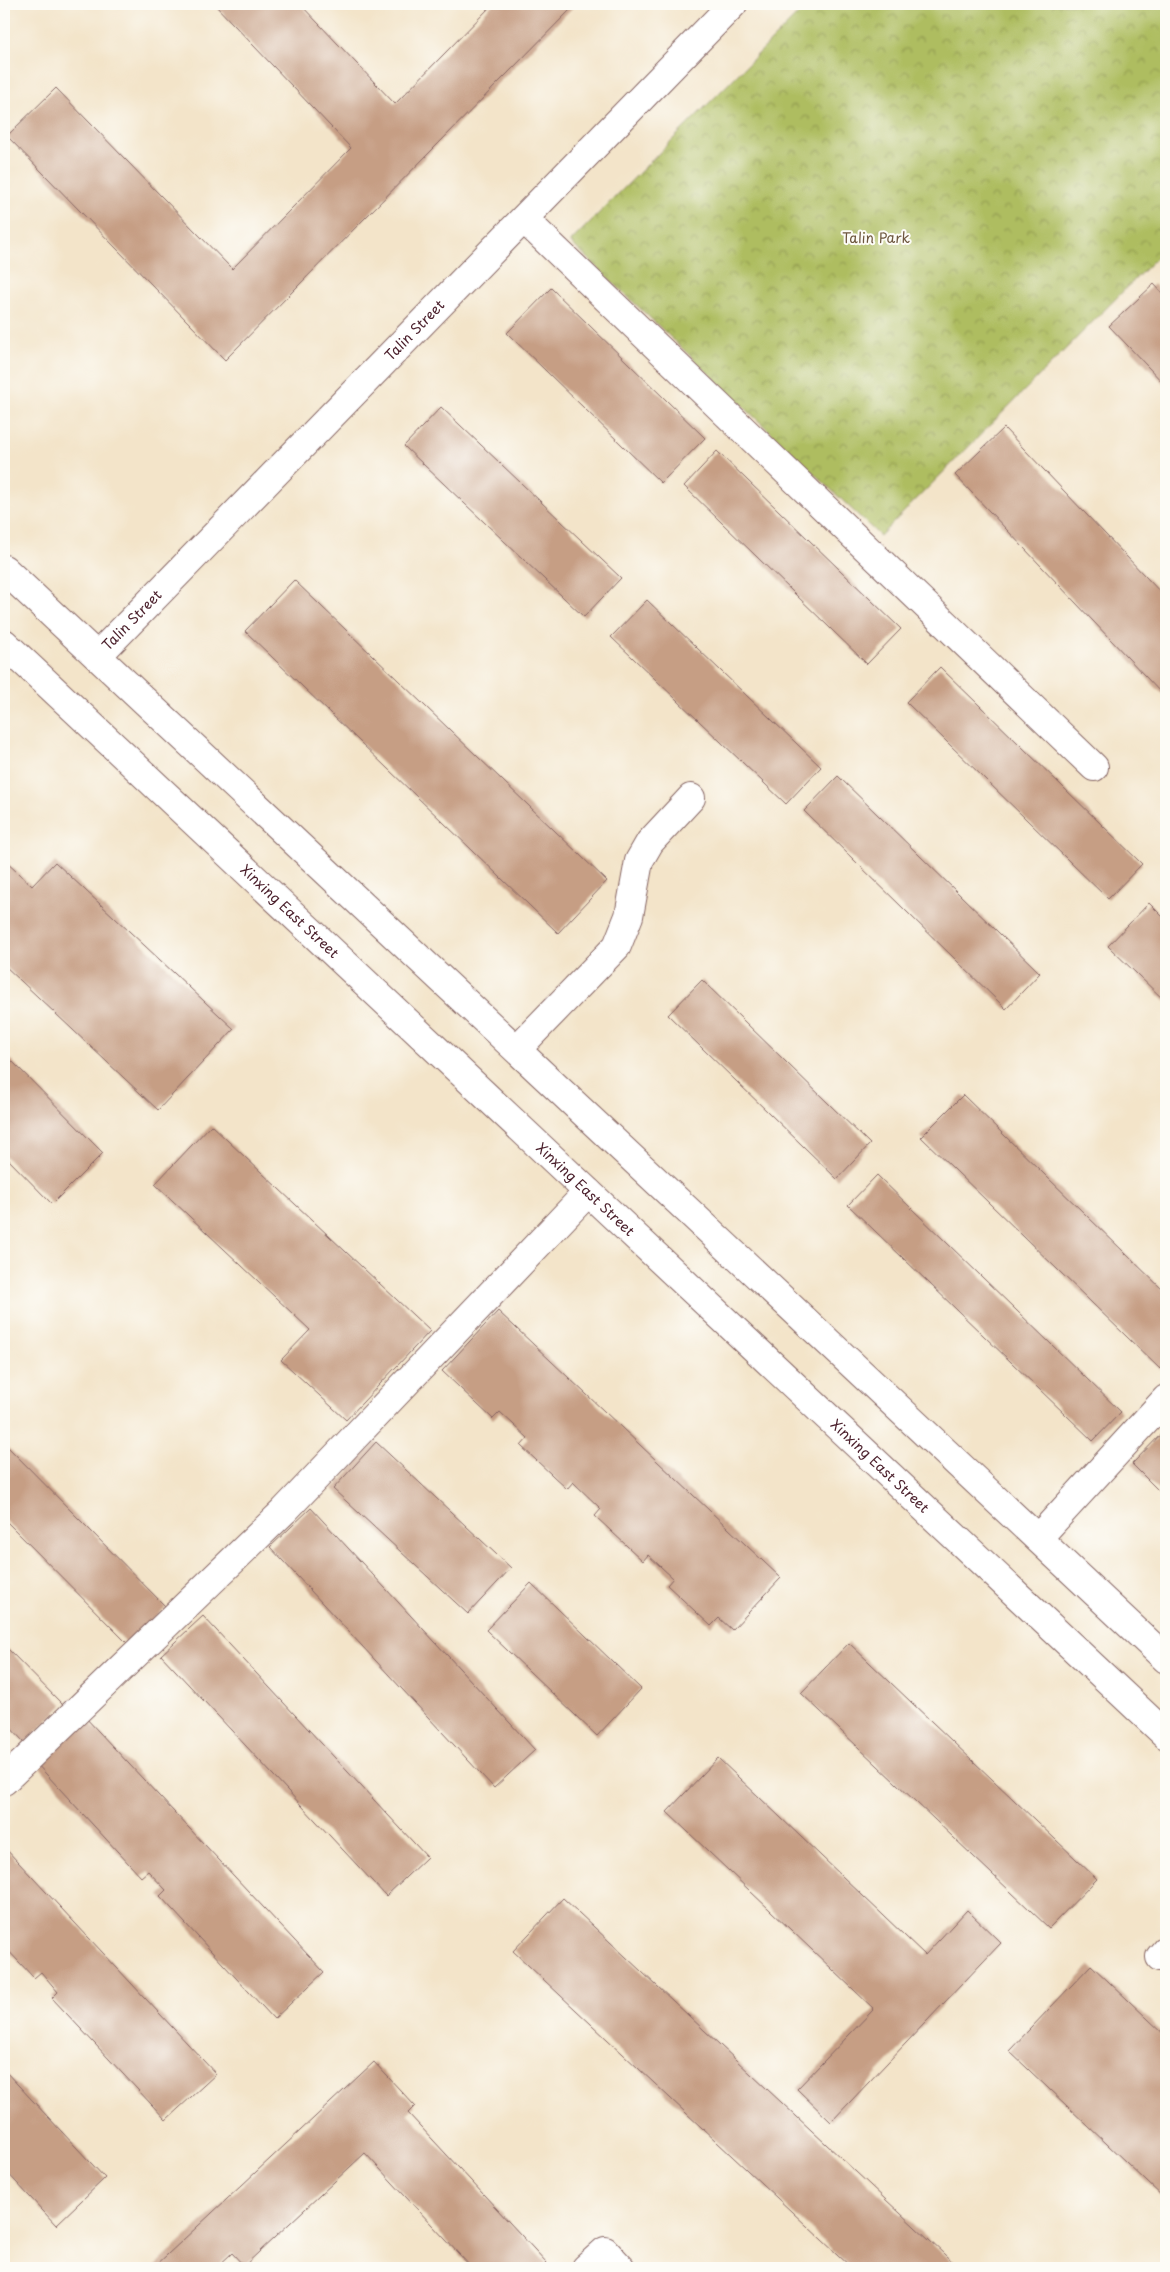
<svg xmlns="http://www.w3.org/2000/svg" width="1170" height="2272" font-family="'Playpen Sans',sans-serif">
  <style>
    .park { fill: url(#park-crowns); stroke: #7c6e46 }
    .building { fill: #c69e84 }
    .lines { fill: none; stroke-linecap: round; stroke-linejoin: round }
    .minor-casing { stroke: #856462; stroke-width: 30 }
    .major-casing { stroke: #856462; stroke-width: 30 }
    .minor { stroke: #fff; stroke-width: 28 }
    .major { stroke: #fff; stroke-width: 28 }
    .labels { text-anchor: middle; stroke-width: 4; stroke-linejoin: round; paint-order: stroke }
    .park-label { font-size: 14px; fill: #6d563e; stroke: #fdfcf7 }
    .street-label { font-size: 14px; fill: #4a1f2b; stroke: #fdfcf7 }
  </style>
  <defs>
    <pattern id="park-crowns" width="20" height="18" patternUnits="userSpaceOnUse" patternTransform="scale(1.25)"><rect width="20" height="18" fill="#aebd60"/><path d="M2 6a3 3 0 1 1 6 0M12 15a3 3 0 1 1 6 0" fill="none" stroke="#90994f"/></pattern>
  </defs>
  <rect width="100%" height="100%" fill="#fdfcf7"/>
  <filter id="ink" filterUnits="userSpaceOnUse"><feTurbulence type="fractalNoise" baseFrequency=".02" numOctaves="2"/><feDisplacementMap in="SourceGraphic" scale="10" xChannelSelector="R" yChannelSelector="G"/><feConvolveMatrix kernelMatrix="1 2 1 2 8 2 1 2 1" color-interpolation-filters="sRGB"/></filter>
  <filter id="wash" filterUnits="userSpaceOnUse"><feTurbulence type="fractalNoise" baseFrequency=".0096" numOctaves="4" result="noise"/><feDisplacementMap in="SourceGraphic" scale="20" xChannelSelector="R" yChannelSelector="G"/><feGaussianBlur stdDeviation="1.12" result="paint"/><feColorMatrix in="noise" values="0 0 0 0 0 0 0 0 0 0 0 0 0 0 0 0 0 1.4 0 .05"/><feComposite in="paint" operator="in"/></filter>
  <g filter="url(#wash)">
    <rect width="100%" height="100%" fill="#f3e4c9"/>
    <path class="park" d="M 808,4 L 1166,4 L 1166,248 L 880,536 L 570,242 Z"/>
    <g id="blocks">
      <g class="building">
        <path d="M 214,4 L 300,4 L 395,104 L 493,4 L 576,4 L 225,360 L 7,136 L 56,88 L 232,269 L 351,148 Z"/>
        <path d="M 1154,284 L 1166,297 L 1166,386 L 1109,326 Z"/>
        <path d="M 551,288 L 705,438 L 661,483 L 507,333 Z"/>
        <path d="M 441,407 L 621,578 L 584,617 L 404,446 Z"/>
        <path d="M 1004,428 L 1166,598 L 1166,690 L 1162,694 L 955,475 Z"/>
        <path d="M 717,451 L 901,629 L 867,664 L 684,486 Z"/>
        <path d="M 294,580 L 607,881 L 558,933 L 245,631 Z"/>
        <path d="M 647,600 L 821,767 L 786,804 L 611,637 Z"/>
        <path d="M 940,667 L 1142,864 L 1108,899 L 906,702 Z"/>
        <path d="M 838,776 L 1040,973 L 1006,1009 L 804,811 Z"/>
        <path d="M 4,860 L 32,886 L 55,862 L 234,1029 L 158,1110 L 4,965 Z"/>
        <path d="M 1149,903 L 1166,920 L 1166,1002 L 1108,946 Z"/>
        <path d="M 702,980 L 870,1144 L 837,1179 L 668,1015 Z"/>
        <path d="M 4,1053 L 103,1153 L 52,1204 L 4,1155 Z"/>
        <path d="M 963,1095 L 1166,1293 L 1166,1362 L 1160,1369 L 921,1137 Z"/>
        <path d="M 211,1125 L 430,1331 L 346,1420 L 281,1360 L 310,1330 L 155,1184 Z"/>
        <path d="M 877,1175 L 1121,1412 L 1093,1441 L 848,1205 Z"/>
        <path d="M 498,1311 L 781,1578 L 732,1630 L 719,1618 L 711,1626 L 667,1585 L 673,1578 L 648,1555 L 643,1561 L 595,1516 L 601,1509 L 573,1482 L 567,1489 L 521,1446 L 528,1438 L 500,1412 L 493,1419 L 442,1371 Z"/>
        <path d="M 1166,1429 L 1166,1498 L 1132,1464 Z"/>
        <path d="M 376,1442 L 511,1568 L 468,1614 L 333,1489 Z"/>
        <path d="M 4,1443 L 166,1607 L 128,1644 L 4,1519 Z"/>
        <path d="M 311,1508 L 535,1750 L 494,1788 L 270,1547 Z"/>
        <path d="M 531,1583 L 641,1689 L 597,1736 L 486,1630 Z"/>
        <path d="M 203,1616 L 427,1857 L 386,1896 L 161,1655 Z"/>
        <path d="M 849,1643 L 1097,1879 L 1049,1928 L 801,1693 Z"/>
        <path d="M 4,1645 L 63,1705 L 25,1743 L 4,1721 Z"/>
        <path d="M 84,1716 L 324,1972 L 274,2019 L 160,1896 L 166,1890 L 148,1871 L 141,1877 L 35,1762 Z"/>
        <path d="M 718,1758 L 925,1955 L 967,1910 L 1001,1943 L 831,2122 L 797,2089 L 874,2009 L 667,1812 Z"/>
        <path d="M 4,1847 L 216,2074 L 166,2120 L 52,1998 L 58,1992 L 41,1972 L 34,1978 L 4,1946 Z"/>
        <path d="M 563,1898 L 767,2089 L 959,2268 L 852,2268 L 717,2142 L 513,1951 Z"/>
        <path d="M 1091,1965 L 1166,2036 L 1166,2200 L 1009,2051 Z"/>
        <path d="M 374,2062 L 415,2106 L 408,2113 L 547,2263 L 542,2268 L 472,2268 L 365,2153 L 244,2266 L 232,2253 L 216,2268 L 153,2268 Z"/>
        <path d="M 4,2070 L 105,2178 L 56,2225 L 4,2169 Z"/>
      </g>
    </g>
  </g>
  <g filter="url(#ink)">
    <use href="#blocks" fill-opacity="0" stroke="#856462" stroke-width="1"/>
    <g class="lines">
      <g class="minor-casing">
        <g id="minor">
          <path d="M 524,219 L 1094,767"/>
          <path id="s1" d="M 97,656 L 733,4"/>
          <path d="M 517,1049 L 617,946 L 629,916 L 639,861 L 650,842 L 691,798"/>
          <path d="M 1038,1538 L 1166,1399"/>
          <path d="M 4,1781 L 284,1511 L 588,1192"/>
          <path d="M 1160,1957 L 1166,1950"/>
          <path d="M 586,2268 L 605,2251 L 621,2268"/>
        </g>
      </g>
      <g class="major-casing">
        <g id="major">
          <path d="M 4,569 L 1166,1659"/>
          <path id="s2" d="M 4,643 L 1166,1735"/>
        </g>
      </g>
      <use href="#minor" class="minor"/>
      <use href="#major" class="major"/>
    </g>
  </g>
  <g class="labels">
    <g class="park-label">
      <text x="876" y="243">Talin Park</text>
    </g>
    <g class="street-label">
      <text dy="5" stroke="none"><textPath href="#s1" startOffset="455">Talin Street</textPath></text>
      <text dy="5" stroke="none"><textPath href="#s1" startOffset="50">Talin Street</textPath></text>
      <text dy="5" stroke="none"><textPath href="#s2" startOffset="392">Xinxing East Street</textPath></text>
      <text dy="5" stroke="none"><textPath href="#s2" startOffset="798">Xinxing East Street</textPath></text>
      <text dy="5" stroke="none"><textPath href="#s2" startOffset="1202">Xinxing East Street</textPath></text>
    </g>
  </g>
  <rect width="1170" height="2272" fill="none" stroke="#fdfcf7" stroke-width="20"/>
</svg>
